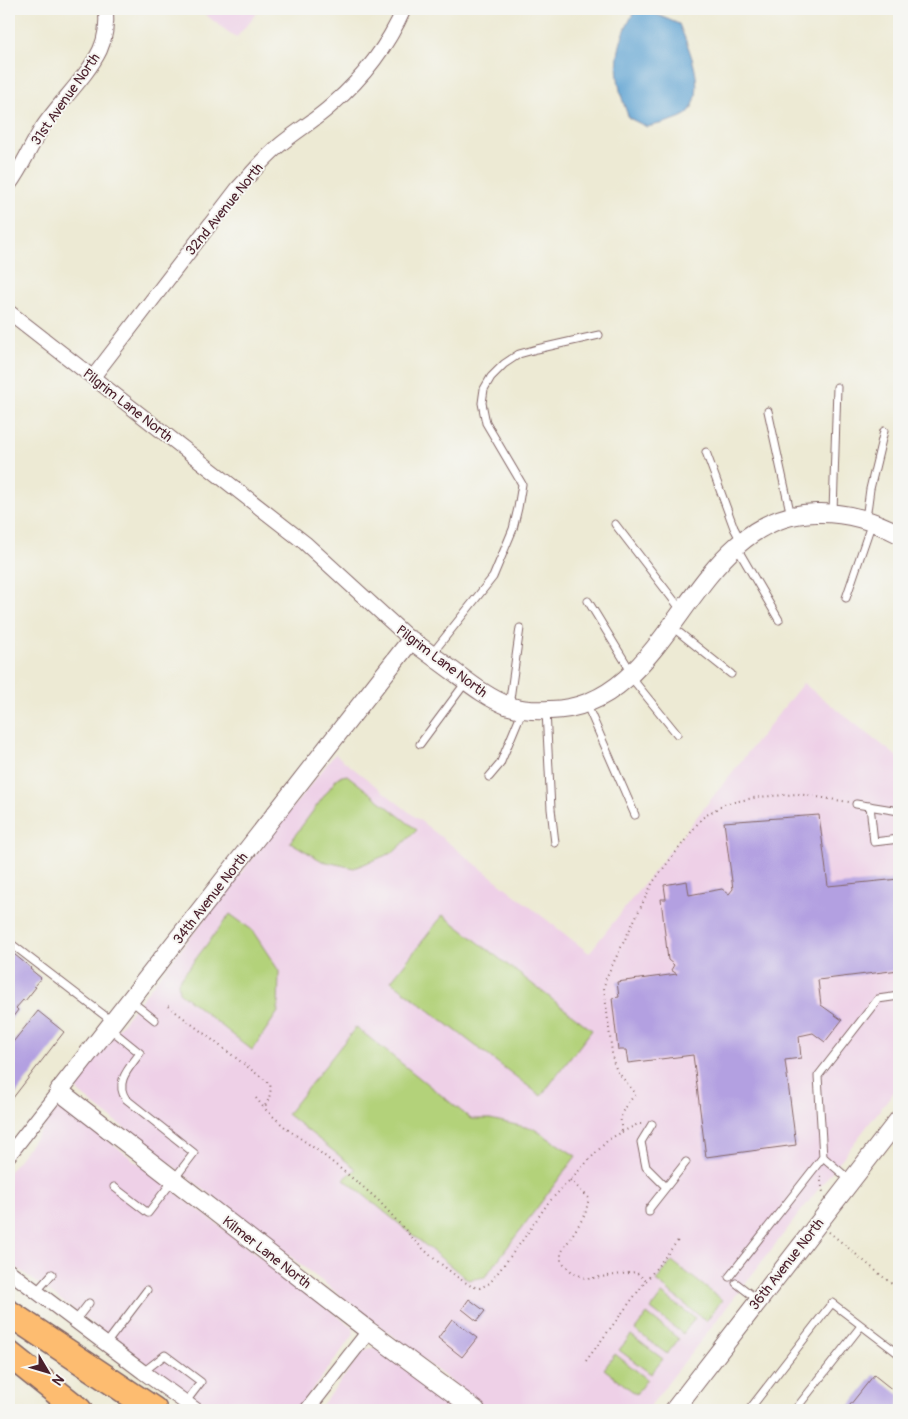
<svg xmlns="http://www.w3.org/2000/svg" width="908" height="1419" font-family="Pangolin,sans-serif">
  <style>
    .built { fill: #eed0e7 }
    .green { fill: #b3d27a; stroke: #7e7852 }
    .water { fill: #5da2d2; stroke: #54607e }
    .building { fill: #b3a0e1 }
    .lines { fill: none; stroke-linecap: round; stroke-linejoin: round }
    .service-casing { stroke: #836666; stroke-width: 9 }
    .minor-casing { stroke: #836666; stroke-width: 16 }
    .tertiary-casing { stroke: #836666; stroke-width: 20 }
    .motorway-casing { stroke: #836666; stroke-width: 28 }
    .path { stroke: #836666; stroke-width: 2; stroke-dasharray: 1 4; stroke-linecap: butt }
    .service { stroke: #fff; stroke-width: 7 }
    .minor { stroke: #fff; stroke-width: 14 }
    .tertiary { stroke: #fff; stroke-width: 18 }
    .motorway { stroke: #fdbc6f; stroke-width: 25 }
    .labels { text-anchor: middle; stroke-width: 4; stroke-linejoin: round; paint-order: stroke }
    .street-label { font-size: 14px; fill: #4a1f2b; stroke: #f6f6f2 }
  </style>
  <rect width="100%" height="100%" fill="#f6f6f2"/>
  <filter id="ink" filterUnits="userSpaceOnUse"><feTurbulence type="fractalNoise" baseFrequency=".02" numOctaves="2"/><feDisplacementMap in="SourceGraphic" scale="10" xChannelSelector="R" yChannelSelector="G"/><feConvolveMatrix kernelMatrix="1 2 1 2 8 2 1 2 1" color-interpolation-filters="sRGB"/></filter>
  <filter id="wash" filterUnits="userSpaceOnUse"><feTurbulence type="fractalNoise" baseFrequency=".0096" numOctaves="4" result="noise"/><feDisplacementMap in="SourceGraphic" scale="20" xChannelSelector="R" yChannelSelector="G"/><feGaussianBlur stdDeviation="1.12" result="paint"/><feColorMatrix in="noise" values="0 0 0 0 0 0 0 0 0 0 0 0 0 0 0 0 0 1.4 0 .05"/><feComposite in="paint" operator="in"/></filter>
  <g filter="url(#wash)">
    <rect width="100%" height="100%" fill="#edead4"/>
    <g class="built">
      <path d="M 198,9 L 260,9 L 236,38 Z"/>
      <path d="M 803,683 L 899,758 L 899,1085 L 647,1410 L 488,1410 L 79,1093 L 76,1087 L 76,1082 L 335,754 L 589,953 Z"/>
      <path d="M 61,1107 L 66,1108 L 353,1328 L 354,1332 L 352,1337 L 297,1410 L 212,1410 L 140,1359 L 9,1262 L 9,1172 L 58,1108 Z"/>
      <path d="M 370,1348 L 377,1348 L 457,1410 L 318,1410 L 364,1351 Z"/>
    </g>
    <g class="green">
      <path d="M 347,775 L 417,830 L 394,852 L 354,868 L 322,861 L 290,842 L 338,777 Z"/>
      <path d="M 230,914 L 252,930 L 279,971 L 278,1012 L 252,1050 L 179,992 L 178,982 Z"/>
      <path d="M 443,915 L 592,1030 L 541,1096 L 391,981 Z"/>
      <path d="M 356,1027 L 471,1119 L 490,1119 L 534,1129 L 576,1156 L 485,1277 L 468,1280 L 344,1179 L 356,1169 L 287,1114 Z"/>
      <path d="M 672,1261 L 722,1300 L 706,1321 L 656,1281 Z"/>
      <path d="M 662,1294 L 695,1318 L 683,1334 L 651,1309 Z"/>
      <path d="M 647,1314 L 679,1339 L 667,1354 L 635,1330 Z"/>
      <path d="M 631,1335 L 663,1359 L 651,1374 L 619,1350 Z"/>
      <path d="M 615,1354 L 647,1379 L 636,1394 L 604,1369 Z"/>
    </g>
    <path class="water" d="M 635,11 L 653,13 L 679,24 C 689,48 708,90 688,113 C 682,119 656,125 647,127 L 629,118 C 613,79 612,48 635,11 Z"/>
    <g id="blocks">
      <g class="building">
        <path d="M 819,815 L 828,886 L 899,879 L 899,970 L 818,980 L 821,1005 L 842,1020 L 825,1042 L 813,1033 L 799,1036 L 801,1058 L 785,1060 L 796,1145 L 706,1157 L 693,1055 L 628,1063 L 626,1050 L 618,1050 L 612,998 L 619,997 L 617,982 L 677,974 L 671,970 L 674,965 L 668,960 L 661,899 L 666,899 L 664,885 L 687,881 L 689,895 L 722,889 L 729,894 L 733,889 L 724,822 Z"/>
        <path d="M 9,950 L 31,968 L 30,969 L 41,978 L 34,986 L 36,987 L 25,1001 L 23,1000 L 16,1008 L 18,1010 L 9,1022 Z"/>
        <path d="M 38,1011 L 64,1032 L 9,1103 L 9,1047 Z"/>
        <path d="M 469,1299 L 485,1311 L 477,1321 L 462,1309 Z"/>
        <path d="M 452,1319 L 477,1338 L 462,1357 L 438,1338 Z"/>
        <path d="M 874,1375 L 899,1395 L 898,1410 L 846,1410 Z"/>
      </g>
    </g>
  </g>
  <g filter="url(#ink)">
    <use href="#blocks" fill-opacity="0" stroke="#836666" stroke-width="1"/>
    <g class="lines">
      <g class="service-casing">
        <g id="service">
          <path d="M 768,411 L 791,516"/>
          <path d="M 706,452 L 734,528 L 741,541"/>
          <path d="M 833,512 L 837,387"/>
          <path d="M 866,519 L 870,489 L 884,431"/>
          <path d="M 615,524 L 682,611"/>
          <path d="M 737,548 L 779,620"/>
          <path d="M 846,598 L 872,522"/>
          <path d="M 588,601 L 632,673"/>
          <path d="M 671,626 L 731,674"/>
          <path d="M 431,655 L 493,577 L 513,529 L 518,508 L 522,484 L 486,423 L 482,403 L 484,389 L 491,377 L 504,364 L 519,354 L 537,349 L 599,335"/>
          <path d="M 630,676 L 677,734"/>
          <path d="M 586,703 L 635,815"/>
          <path d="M 509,706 L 520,628"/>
          <path d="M 546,711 L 551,809 L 555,843"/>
          <path d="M 420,744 L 466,682"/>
          <path d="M 489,777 L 500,764 L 523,709"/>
          <path d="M 856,804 L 899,811"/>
          <path d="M 870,806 L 874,842 L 899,839"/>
          <path d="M 9,942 L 113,1022"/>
          <path d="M 130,1000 L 155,1020"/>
          <path d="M 109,1028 L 140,1053 C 130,1067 114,1082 126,1099 L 194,1153 L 148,1213 L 114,1187"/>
          <path d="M 652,1124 L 641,1142 L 646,1167 L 666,1187"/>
          <path d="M 823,1157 L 851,1181"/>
          <path d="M 649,1212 L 649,1209 L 686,1162"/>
          <path d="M 729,1277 L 823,1157 L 818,1076 L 878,999 L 899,996"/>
          <path d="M 736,1283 L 758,1300"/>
          <path d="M 36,1292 L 52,1274"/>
          <path d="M 75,1321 L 89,1303"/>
          <path d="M 106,1344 L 147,1290"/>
          <path d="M 143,1372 L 165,1355 L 201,1382 L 185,1403"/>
          <path d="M 749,1410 L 832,1303 L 899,1354"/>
          <path d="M 795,1410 L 861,1326"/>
        </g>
      </g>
      <g class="minor-casing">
        <g id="minor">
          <path d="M 9,185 C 22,168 30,147 42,128 C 59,102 87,77 100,50 C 106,37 107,23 106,9"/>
          <path d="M 9,312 L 305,543 L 411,640"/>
          <path d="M 93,377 L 238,188 C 252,173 265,157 281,144 C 298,130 317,119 333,104 C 363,78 388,45 404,9"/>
          <path d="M 9,1155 L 59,1091"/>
          <path d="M 9,1271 L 143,1372 L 196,1410"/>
          <path d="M 307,1410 L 369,1331"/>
        </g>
      </g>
      <g class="tertiary-casing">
        <g id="tertiary">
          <path d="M 476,1410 L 369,1331 L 59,1091 L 411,640 C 427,652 442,663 457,674 C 473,686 490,699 509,706 C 522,710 536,711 550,710 C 674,708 689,515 816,513 C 846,512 873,520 899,534"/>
          <path d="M 674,1410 L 899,1119"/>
        </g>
      </g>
      <g class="motorway-casing">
        <g id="motorway">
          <path d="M 9,1313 L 154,1410"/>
          <path d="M 9,1354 L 79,1410"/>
        </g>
      </g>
      <g class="path">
        <path d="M 168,1006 L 270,1084 C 272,1094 268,1100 264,1108"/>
        <path d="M 256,1098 L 264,1108 L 287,1129 L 317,1150 L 362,1186 L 379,1201 L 417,1243 L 432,1257 L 460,1279 L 471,1286 L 480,1288 L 490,1283 L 522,1241 L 548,1203 L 608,1140 L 622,1132 C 618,1113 624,1107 636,1094 L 617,1071 L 613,1061 L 604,988 L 606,978 L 653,882 L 702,818 L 724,804 L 758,797 L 798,794 L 849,802"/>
        <path d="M 622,1132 L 638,1124 L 642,1124"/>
        <path d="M 820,1176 L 823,1192"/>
        <path d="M 570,1180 L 589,1198 L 585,1215 L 561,1253 L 561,1261 L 572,1272 L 587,1279 L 636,1272 L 646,1281"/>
        <path d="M 829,1232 L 899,1290"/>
        <path d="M 586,1361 L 646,1281 L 680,1238"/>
      </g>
      <use href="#service" class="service"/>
      <use href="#minor" class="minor"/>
      <use href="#tertiary" class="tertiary"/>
      <use href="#motorway" class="motorway"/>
    </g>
  </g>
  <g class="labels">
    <g class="street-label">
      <text transform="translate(65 99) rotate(-55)" y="5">31st Avenue North</text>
      <text transform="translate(224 209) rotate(-51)" y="5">32nd Avenue North</text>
      <text transform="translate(128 405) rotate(38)" y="5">Pilgrim Lane North</text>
      <text transform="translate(442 661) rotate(37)" y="5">Pilgrim Lane North</text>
      <text transform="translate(210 898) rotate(-52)" y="5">34th Avenue North</text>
      <text transform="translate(267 1252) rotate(38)" y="5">Kilmer Lane North</text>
      <text transform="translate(786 1264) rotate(-52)" y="5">36th Avenue North</text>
    </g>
  </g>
  <rect width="908" height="1419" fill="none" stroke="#f6f6f2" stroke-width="30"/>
  <g transform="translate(48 1372) rotate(128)" stroke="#f6f6f2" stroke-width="4" paint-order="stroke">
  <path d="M0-4L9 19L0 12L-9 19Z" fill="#4a1f2b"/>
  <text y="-8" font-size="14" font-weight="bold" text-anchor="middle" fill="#4a1f2b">N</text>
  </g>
</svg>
